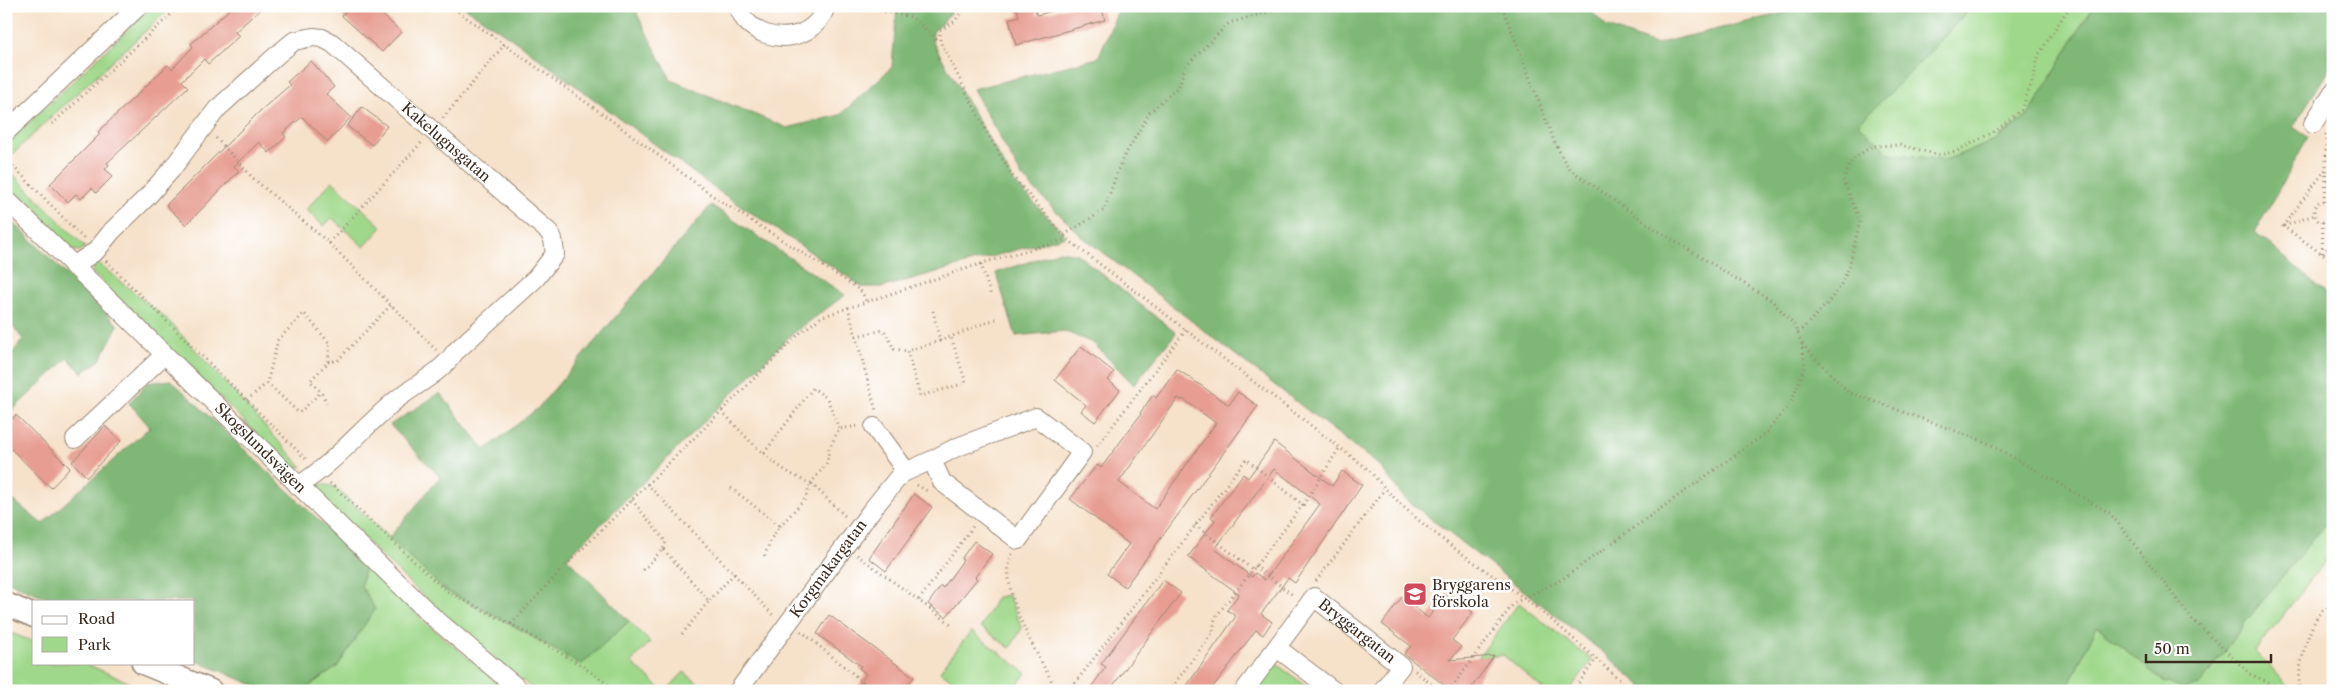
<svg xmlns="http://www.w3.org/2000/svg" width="2339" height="697" font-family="'Libre Caslon Text',serif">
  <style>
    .green { fill: #9fd88a; stroke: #6d8154 }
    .forest { fill: #7fb876; stroke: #5d714a }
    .building { fill: #e79d91; fill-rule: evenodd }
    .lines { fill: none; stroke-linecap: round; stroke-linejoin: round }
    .minor-casing { stroke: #988674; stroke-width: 20 }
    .major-casing { stroke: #988674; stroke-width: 25 }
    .path { stroke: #988674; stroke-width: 3; stroke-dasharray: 1 4; stroke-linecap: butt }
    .minor { stroke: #fff; stroke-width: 18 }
    .major { stroke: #fff; stroke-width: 22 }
    .labels { text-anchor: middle; stroke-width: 5; stroke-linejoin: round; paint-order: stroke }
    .street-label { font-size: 15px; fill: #3b2a1e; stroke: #fff }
    .poi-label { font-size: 15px; fill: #3b2a1e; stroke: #fff; text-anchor: start }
  </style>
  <rect width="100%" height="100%" fill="#fff"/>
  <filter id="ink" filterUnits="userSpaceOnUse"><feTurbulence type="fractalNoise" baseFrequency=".02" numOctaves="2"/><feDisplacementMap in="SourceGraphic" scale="10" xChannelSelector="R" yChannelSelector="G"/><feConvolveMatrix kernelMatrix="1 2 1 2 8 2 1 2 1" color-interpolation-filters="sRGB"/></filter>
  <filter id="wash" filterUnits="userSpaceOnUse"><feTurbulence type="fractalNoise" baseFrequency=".0096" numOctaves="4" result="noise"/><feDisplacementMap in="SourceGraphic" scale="20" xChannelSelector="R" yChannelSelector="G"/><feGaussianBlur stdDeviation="1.12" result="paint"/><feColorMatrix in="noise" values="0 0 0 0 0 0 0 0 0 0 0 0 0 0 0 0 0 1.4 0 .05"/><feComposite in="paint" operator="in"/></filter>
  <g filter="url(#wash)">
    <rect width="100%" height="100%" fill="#f6e1c9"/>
    <g class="green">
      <path d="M 153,6 L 173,6 L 50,118 L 12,155 L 8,169 L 85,247 L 80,251 L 70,250 L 6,188 L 6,144 Z"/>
      <path d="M 1972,6 L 2093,6 L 2028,116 L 1995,141 L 1945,160 L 1889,153 L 1857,124 L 1917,66 Z"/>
      <path d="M 332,181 L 382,227 L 364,247 L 332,218 L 324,226 L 306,210 Z"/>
      <path d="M 94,260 L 168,320 L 302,467 L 291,467 L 93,273 Z"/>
      <path d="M 317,483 L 335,487 L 446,591 L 511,624 L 581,665 L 629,621 L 650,642 L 631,662 L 663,691 L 535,691 L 440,612 L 321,498 Z"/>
      <path d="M 2333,514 L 2333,551 L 2255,651 L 2292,691 L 2066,691 L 2097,626 L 2164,682 L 2234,638 L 2246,621 Z"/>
      <path d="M 365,564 L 426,623 L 508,691 L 306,691 L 308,687 L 338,666 L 361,586 Z"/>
      <path d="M 1008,595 L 1022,628 L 1010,648 L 981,627 L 997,597 Z"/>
      <path d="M 1519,603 L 1592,660 L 1569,691 L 1545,691 L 1503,655 L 1478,658 Z"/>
      <path d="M 6,631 L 34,642 L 34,663 L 84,663 L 149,691 L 6,691 Z"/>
      <path d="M 971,631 L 1026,673 L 1013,691 L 966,691 L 940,671 Z"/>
      <path d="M 1275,663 L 1313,691 L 1258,691 Z"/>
      <path d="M 684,672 L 707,691 L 666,691 Z"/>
    </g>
    <g class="forest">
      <path d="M 463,6 L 639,6 L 637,14 L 671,80 L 787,128 L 840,115 L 892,67 L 897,6 L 947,6 L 951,13 L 933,32 L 932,41 L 1014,182 L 1066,236 L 883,287 L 863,287 L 714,188 L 515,41 Z"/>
      <path d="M 1120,6 L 1586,6 L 1607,27 L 1655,44 L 1813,6 L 1972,6 L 1917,66 L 1858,124 L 1889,153 L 1945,160 L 1995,141 L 2028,116 L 2093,6 L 2333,6 L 2333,63 L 2293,127 L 2308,137 L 2255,232 L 2333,299 L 2333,514 L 2246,621 L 2200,685 L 2182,689 L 2164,682 L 2097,626 L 2066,691 L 1647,691 L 1604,653 L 1404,498 L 1381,467 L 1080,235 L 1022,177 L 973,89 L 1098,58 Z"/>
      <path d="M 711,205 L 845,295 L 791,335 L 567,558 L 629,621 L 581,665 L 511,624 L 446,591 L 389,538 L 440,477 L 390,425 L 440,393 L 485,450 L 538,408 Z"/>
      <path d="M 10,219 L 118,325 L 100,360 L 82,373 L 68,358 L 6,416 L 6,362 L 23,339 L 6,318 L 6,220 Z"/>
      <path d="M 1060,251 L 1077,254 L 1176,333 L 1134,385 L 1093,343 L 1064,331 L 1016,336 L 996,273 Z"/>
      <path d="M 171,380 L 365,564 L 361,586 L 375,609 L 338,666 L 308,687 L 306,691 L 268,691 L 194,660 L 194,601 L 54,601 L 6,581 L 6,494 L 42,524 L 150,427 L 129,403 L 147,383 Z"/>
    </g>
    <g id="blocks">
      <g class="building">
        <path d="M 233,6 L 264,6 L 235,32 L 239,36 L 208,64 L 204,59 L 182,81 L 188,87 L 107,163 L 109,165 L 105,169 L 113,176 L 96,193 L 92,188 L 81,199 L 76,194 L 68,202 L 50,184 L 100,134 L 98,132 L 168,65 L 172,69 L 193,47 L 191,44 Z"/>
        <path d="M 350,6 L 373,6 L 401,32 L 382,52 L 342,16 Z"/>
        <path d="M 1016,6 L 1034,6 L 1037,15 L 1073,6 L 1101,6 L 1105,20 L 1016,45 L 1009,19 L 1019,16 Z"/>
        <path d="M 311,61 L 334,87 L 326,94 L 351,117 L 328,142 L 302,117 L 283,133 L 286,137 L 269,153 L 259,142 L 234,166 L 239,171 L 186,225 L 166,205 L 261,110 L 290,85 L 287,82 Z"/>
        <path d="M 362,107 L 387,126 L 372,145 L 347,126 Z"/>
        <path d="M 1081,346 L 1114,372 L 1108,380 L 1120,390 L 1095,422 L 1081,411 L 1086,405 L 1055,380 Z"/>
        <path d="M 1177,369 L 1229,405 L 1238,392 L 1258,406 L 1125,587 L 1107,574 L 1129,544 L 1070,499 L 1097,465 L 1101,468 L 1141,414 L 1140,413 L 1153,395 L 1156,398 ZM 1178,398 L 1181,400 L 1183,399 L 1216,423 L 1155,509 L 1119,482 Z"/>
        <path d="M 16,415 L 70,468 L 51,488 L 6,444 L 6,425 Z"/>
        <path d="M 105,426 L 121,441 L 87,477 L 72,462 Z"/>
        <path d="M 1274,442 L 1332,486 L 1342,471 L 1362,485 L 1295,583 L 1288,578 L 1261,614 L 1272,622 L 1263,635 L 1256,630 L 1210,691 L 1183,691 L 1236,616 L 1227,610 L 1239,594 L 1188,557 L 1215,520 L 1211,517 L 1243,474 L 1248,478 ZM 1274,469 L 1320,504 L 1265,580 L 1255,573 L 1252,577 L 1215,549 Z"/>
        <path d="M 914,494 L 932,507 L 886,571 L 869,558 Z"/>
        <path d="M 974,541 L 992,554 L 975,577 L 977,579 L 946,617 L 928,604 L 941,586 L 943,588 L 963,560 L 961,559 Z"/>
        <path d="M 1163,580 L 1181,593 L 1109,691 L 1088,691 L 1106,667 L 1101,664 Z"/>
        <path d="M 1448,593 L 1473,612 L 1452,640 L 1461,647 L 1450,660 L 1494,656 L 1469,691 L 1452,691 L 1404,654 L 1411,646 L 1382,624 L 1402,597 L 1428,618 Z"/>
        <path d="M 829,615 L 914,677 L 903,691 L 855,691 L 866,674 L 859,668 L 861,666 L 817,634 Z"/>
      </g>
    </g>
  </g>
  <g filter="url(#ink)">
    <use href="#blocks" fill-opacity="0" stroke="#988674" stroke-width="1"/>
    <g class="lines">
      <g class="minor-casing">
        <g id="minor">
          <path d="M 737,6 C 740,10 742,16 745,20 C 769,47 815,41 826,6"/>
          <path d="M 2313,124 L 2333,92"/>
          <path d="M 6,132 L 139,6"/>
          <path id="s1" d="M 6,199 L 433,617 L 521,691"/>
          <path id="s2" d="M 73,266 L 96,251 L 112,231 L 147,197 L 171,170 L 217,109 L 277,55 L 294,41 L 313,37 L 322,38 L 332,43 L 549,232 L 553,239 L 555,254 L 536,278 L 455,352 C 441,373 415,385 396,400 C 362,428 335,463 298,486"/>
          <path d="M 874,427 L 906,471"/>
          <path d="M 75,439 L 164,355"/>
          <path d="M 1277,648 L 1334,691"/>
          <path id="s3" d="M 738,691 L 871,511 L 901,474 L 932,460 L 942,482 L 1018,540 L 1082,452 L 1036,417 L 955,448 L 932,460"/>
          <path id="s4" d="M 1244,691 L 1314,597 L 1401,666 L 1382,691"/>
        </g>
      </g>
      <g class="major-casing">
        <g id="major">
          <path d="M 6,604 L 34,616"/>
          <path d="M 143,663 L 211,691"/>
        </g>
      </g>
      <g class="path">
        <path d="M 450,6 L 607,117 L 717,199 L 853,285 L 862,292 L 866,301"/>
        <path d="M 855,6 L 911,17 L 939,41"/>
        <path d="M 966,6 L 955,21 L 940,30 L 940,41 L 991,140 L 1014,178 L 1067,239 L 1369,470 C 1411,522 1468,557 1521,596 C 1560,625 1596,659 1632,691"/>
        <path d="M 443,118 L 505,44"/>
        <path d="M 52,124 L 180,6"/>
        <path d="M 2326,135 L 2326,169 L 2283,226 L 2333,262"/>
        <path d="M 216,138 L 254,179 L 329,243 L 436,350"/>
        <path d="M 6,159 L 84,239"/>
        <path d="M 2325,201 L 2326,169 L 2333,173"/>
        <path d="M 2333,205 C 2307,188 2309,236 2333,218"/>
        <path d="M 2323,222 L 2322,255 L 2333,241"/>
        <path d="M 2284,226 L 2314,215"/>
        <path d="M 1064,235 L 1104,210 L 1121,162 L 1150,112 L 1179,86 L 1185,67 L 1229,23 L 1289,6"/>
        <path d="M 329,243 L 422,142"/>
        <path d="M 106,261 L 308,461"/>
        <path d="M 981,264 L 991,296"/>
        <path d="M 848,307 L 876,411"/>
        <path d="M 933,311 L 940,341 L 998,318"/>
        <path d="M 1798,333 L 1826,305 L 1840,287 L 1849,267 L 1860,221 L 1843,180 L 1852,160 L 1872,146 L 1900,145 L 1940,155 L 1957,151 L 1997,130 L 2021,110 L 2033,80 L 2039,54 L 2070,6"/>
        <path d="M 856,336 L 884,330 L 894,349 L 907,351"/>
        <path d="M 940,341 L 907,351 L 920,396 L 966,383 L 951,337"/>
        <path d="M 1802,344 L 1848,392 L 1986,442 L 2110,513 L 2192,619 L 2250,674 L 2287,691"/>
        <path d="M 328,362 L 338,360 L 391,305"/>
        <path d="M 267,383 L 299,413 L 321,392"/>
        <path d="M 247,400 L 267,383 L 278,340 L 304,313 L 330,344 L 328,362 L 310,381 L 321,392 L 327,403"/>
        <path d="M 722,411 C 745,437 777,472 811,483 L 827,463 L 829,449 L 839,429 L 858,426"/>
        <path d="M 1097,446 L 1186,330"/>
        <path d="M 764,453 L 813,388 L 827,398 L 839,429"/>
        <path d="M 330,483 L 446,591 L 511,624 L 581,665 L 617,691"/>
        <path d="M 647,484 L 734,574 L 709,601"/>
        <path d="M 917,485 L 929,492"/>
        <path d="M 731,488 L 780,526 L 771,539 L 764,557"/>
        <path d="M 632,500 L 666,542 L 663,549"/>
        <path d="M 1303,505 L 1340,447"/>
        <path d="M 1195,525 L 1252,569"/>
        <path d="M 780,526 L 805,499 L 811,483 L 847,518"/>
        <path d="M 1012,554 C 996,589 1040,658 1057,691"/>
        <path d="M 857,555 L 951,624"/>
        <path d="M 1255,566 L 1294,596"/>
        <path d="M 643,570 L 663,549 L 709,601 L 682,634"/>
        <path d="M 734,574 L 773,615"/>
        <path d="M 1316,581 L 1385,489"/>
        <path d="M 919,600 L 974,525"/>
        <path d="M 511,624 L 565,566 L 801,332 L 821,317 L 986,262 L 1067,239"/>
        <path d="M 801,631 L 874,691"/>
        <path d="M 1415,671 L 1440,691"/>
        <path d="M 1069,691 L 1246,459 L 1303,505 L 1215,618 L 1213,632 L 1169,691"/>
        <path d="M 1449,691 L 1514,603 L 1561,580 L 1766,433 L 1791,403 L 1805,366 L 1802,343 L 1793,323 L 1771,300 L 1655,229 L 1568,168 L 1554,141 L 1502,6"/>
        <path d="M 1573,691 L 1596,659"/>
        <path d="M 2301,691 C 2294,675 2310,622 2322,611 C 2325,609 2330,607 2333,605"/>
      </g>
      <use href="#minor" class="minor"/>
      <use href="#major" class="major"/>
    </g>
  </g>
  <defs>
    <g id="school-square" transform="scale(1.25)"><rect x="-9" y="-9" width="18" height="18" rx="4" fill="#d1495b" stroke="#fff"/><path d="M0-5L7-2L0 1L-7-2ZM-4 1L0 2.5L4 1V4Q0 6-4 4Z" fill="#fff"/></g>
  </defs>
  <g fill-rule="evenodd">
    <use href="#school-square" x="1415" y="594"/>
  </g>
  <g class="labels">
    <g class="street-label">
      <text dy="5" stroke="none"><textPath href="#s2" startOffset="508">Kakelugnsgatan</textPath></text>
      <text dy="5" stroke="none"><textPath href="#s1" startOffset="356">Skogslundsvägen</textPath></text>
      <text dy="5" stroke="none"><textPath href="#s3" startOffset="152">Korgmakargatan</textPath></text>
      <text dy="5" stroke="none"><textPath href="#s4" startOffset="172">Bryggargatan</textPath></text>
    </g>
    <g class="poi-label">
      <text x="1432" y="590">Bryggarens<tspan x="1432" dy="17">förskola</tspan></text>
    </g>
  </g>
  <rect width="2339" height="697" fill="none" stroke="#fff" stroke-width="25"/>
  <rect x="32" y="600" width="162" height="65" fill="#ffffff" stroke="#b1aaa5"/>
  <rect x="42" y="616" width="25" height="8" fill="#ffffff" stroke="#b1aaa5"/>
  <text x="78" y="624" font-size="15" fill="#3b2a1e">Road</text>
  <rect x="42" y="637" width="25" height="15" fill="#9fd88a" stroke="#b1aaa5"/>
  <text x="78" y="650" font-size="15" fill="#3b2a1e">Park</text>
  <path d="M2146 654v8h125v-8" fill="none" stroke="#3b2a1e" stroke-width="2.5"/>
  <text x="2154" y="654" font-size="15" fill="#3b2a1e" stroke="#ffffff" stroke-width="4" paint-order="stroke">50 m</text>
</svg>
